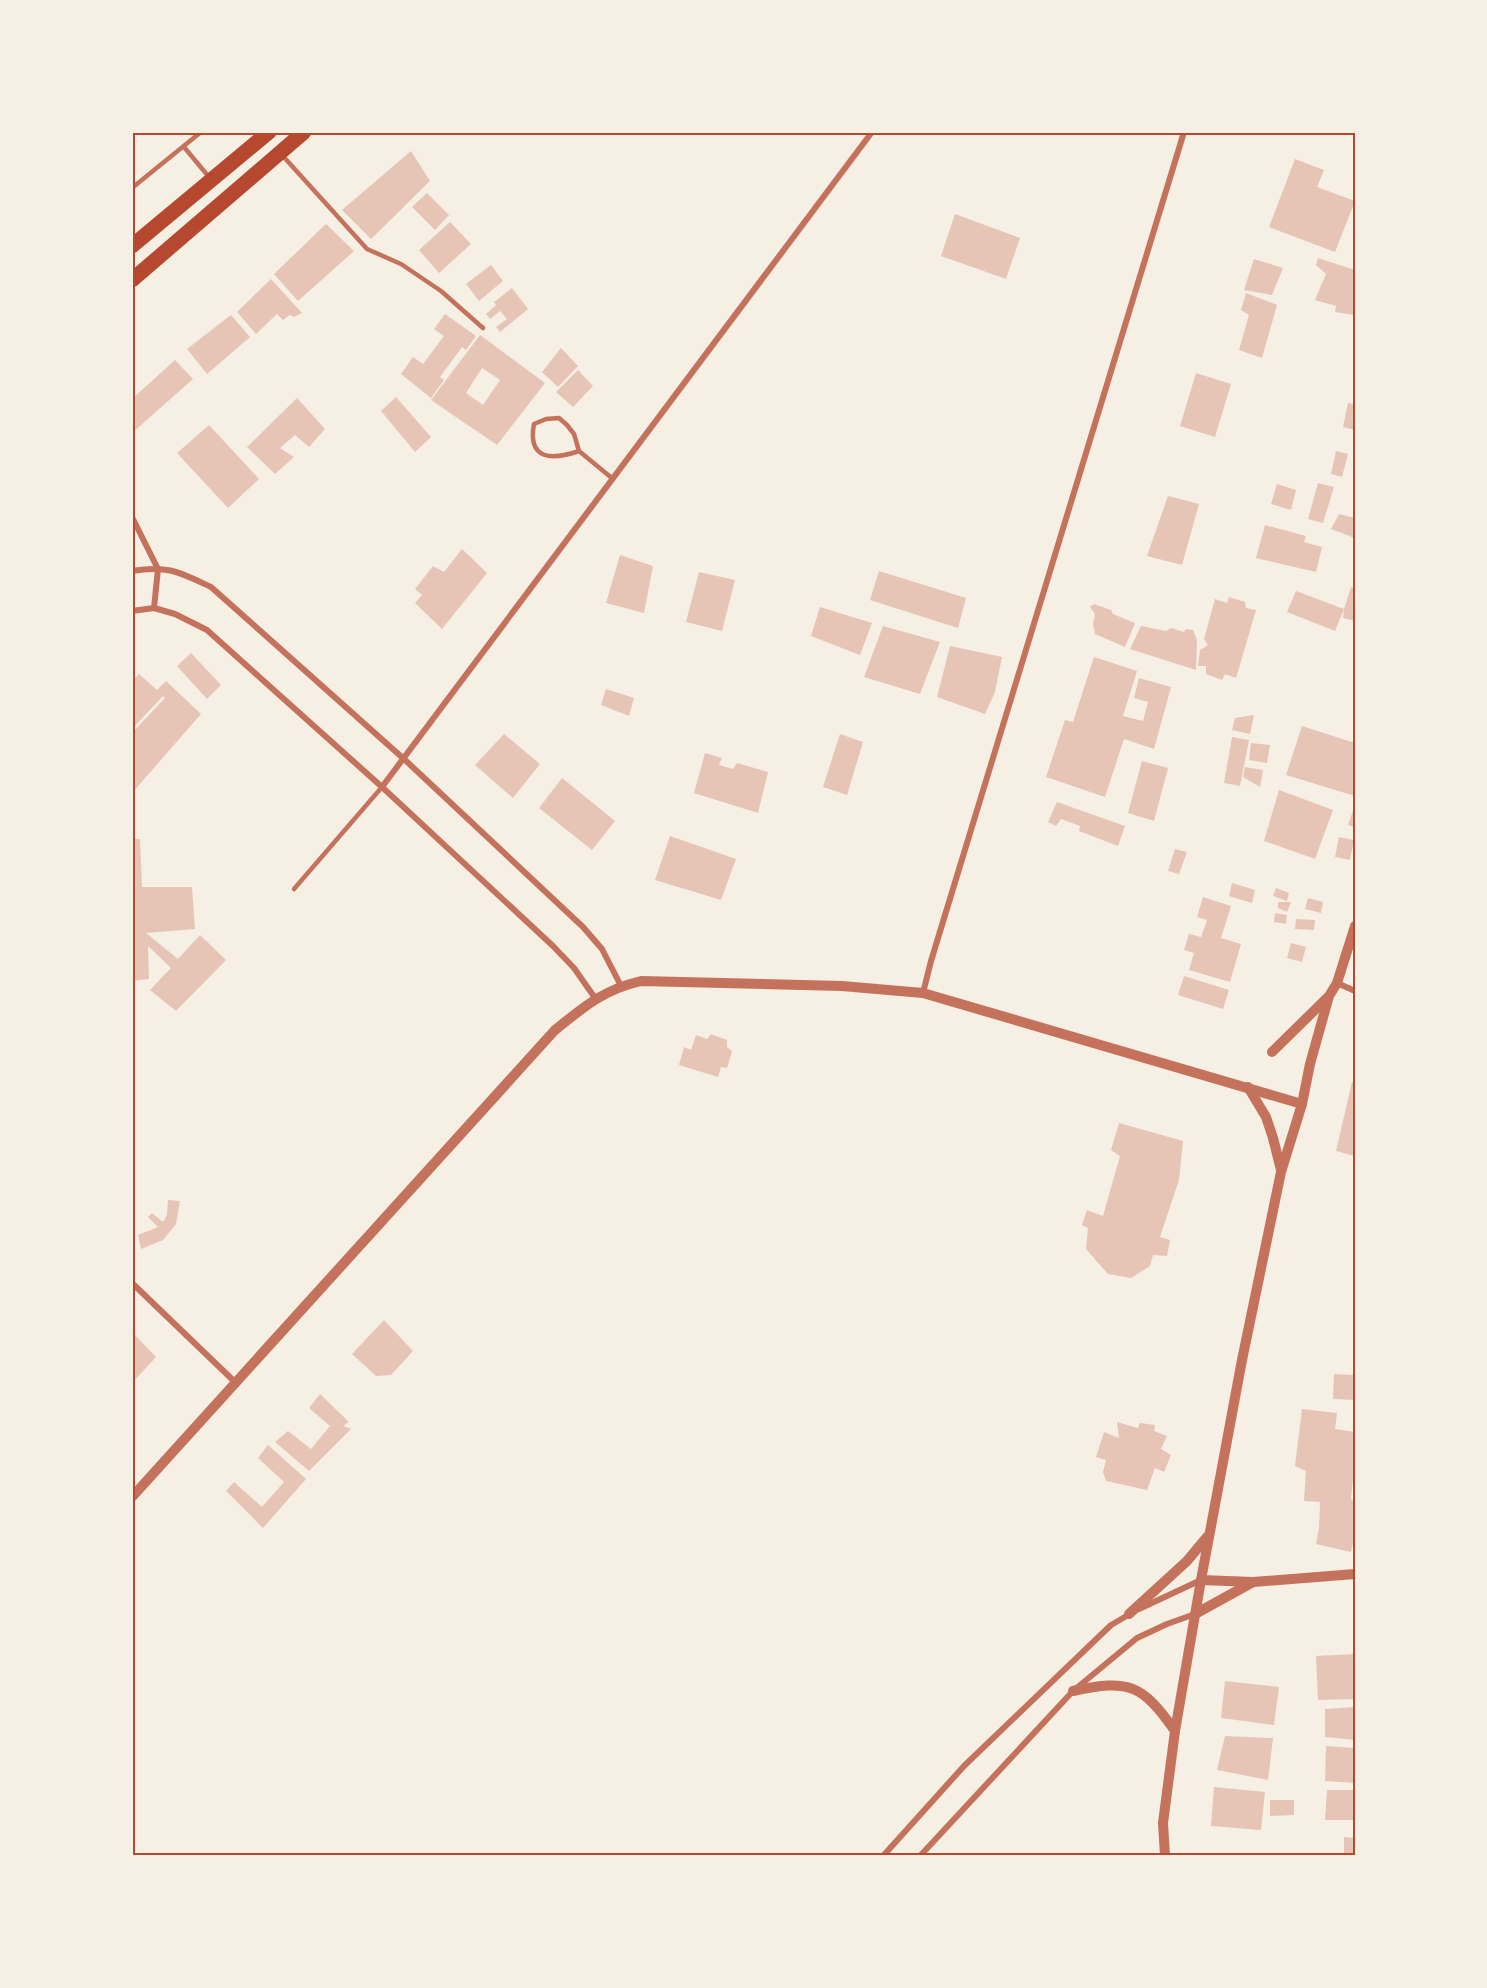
<svg xmlns="http://www.w3.org/2000/svg" width="1487" height="1988" font-family="'Titillium Web',sans-serif">
  <style>
    .building { fill: #e6c5b7; fill-rule: evenodd }
    .lines { fill: none; stroke-linecap: round; stroke-linejoin: round }
    .service { stroke: #c5725c; stroke-width: 4.5 }
    .minor { stroke: #c5725c; stroke-width: 6 }
    .tertiary { stroke: #c5725c; stroke-width: 10 }
    .trunk { stroke: #b5482f; stroke-width: 15 }
    .neatline { fill: none; stroke: #b5482f; stroke-width: 2 }
  </style>
  <rect width="100%" height="100%" fill="#f6efe4"/>
  <g class="building">
    <path d="M 411,151 L 430,181 L 371,239 L 342,210 Z"/>
    <path d="M 1295,159 L 1324,170 L 1317,187 L 1355,201 L 1335,252 L 1269,227 Z"/>
    <path d="M 427,193 L 449,215 L 435,230 L 412,207 Z"/>
    <path d="M 955,214 L 1020,238 L 1006,279 L 941,256 Z"/>
    <path d="M 450,222 L 471,244 L 439,273 L 419,250 Z"/>
    <path d="M 326,224 L 354,251 L 298,301 L 274,274 Z"/>
    <path d="M 1318,258 L 1355,270 L 1355,315 L 1335,312 L 1336,306 L 1315,300 L 1326,274 L 1316,265 Z"/>
    <path d="M 1254,259 L 1283,268 L 1272,295 L 1244,290 Z"/>
    <path d="M 491,265 L 503,281 L 479,301 L 466,284 Z"/>
    <path d="M 271,279 L 302,313 L 294,317 L 290,315 L 283,320 L 277,314 L 256,334 L 237,312 Z"/>
    <path d="M 512,288 L 528,309 L 500,332 L 496,327 L 507,319 L 500,311 L 490,319 L 486,314 L 496,305 L 494,302 Z"/>
    <path d="M 1246,293 L 1277,305 L 1262,358 L 1239,350 L 1249,315 L 1241,310 Z"/>
    <path d="M 445,314 L 476,336 L 466,350 L 462,347 L 440,377 L 444,380 L 431,398 L 401,374 L 413,357 L 423,364 L 444,336 L 434,329 Z"/>
    <path d="M 231,315 L 250,337 L 207,374 L 187,349 Z"/>
    <path d="M 480,335 L 545,383 L 497,445 L 431,400 ZM 482,368 L 500,380 L 483,405 L 466,393 Z"/>
    <path d="M 561,348 L 578,366 L 558,387 L 542,372 Z"/>
    <path d="M 175,360 L 193,379 L 132,433 L 132,399 Z"/>
    <path d="M 578,370 L 593,386 L 573,407 L 556,392 Z"/>
    <path d="M 1196,373 L 1231,384 L 1215,437 L 1180,426 Z"/>
    <path d="M 396,397 L 431,437 L 415,452 L 381,411 Z"/>
    <path d="M 297,398 L 325,429 L 309,447 L 295,435 L 280,448 L 294,457 L 275,474 L 247,447 Z"/>
    <path d="M 1348,403 L 1355,405 L 1355,430 L 1343,427 Z"/>
    <path d="M 209,425 L 259,479 L 228,508 L 177,453 Z"/>
    <path d="M 1336,451 L 1348,454 L 1342,477 L 1331,474 Z"/>
    <path d="M 1318,483 L 1334,487 L 1323,523 L 1308,519 Z"/>
    <path d="M 1277,484 L 1296,490 L 1291,510 L 1271,504 Z"/>
    <path d="M 1168,496 L 1199,504 L 1182,565 L 1147,556 Z"/>
    <path d="M 1339,514 L 1355,518 L 1355,538 L 1331,529 Z"/>
    <path d="M 1265,525 L 1306,536 L 1304,542 L 1322,547 L 1316,572 L 1256,558 Z"/>
    <path d="M 462,549 L 487,573 L 442,629 L 415,603 L 422,595 L 415,589 L 433,566 L 444,572 Z"/>
    <path d="M 620,555 L 653,566 L 644,613 L 606,603 Z"/>
    <path d="M 879,571 L 966,598 L 958,628 L 870,600 Z"/>
    <path d="M 699,572 L 735,580 L 722,631 L 686,622 Z"/>
    <path d="M 1351,587 L 1355,589 L 1355,621 L 1343,618 L 1344,609 L 1335,631 L 1287,612 L 1296,591 L 1344,609 Z"/>
    <path d="M 1229,597 L 1245,602 L 1246,608 L 1256,610 L 1236,678 L 1225,674 L 1222,680 L 1206,674 L 1206,666 L 1198,666 L 1200,650 L 1208,645 L 1204,639 L 1215,599 L 1227,603 Z"/>
    <path d="M 1094,604 L 1111,610 L 1113,614 L 1135,623 L 1125,647 L 1095,634 L 1093,624 L 1095,614 L 1090,607 Z"/>
    <path d="M 820,607 L 872,623 L 860,655 L 811,636 Z"/>
    <path d="M 883,626 L 940,642 L 920,694 L 864,677 Z"/>
    <path d="M 1141,626 L 1166,631 L 1171,628 L 1184,632 L 1186,629 L 1193,630 L 1197,640 L 1196,670 L 1130,649 Z"/>
    <path d="M 950,646 L 1002,657 L 995,692 L 985,714 L 937,697 Z"/>
    <path d="M 191,653 L 221,685 L 207,699 L 177,666 Z"/>
    <path d="M 1094,657 L 1137,671 L 1123,716 L 1143,721 L 1148,702 L 1134,698 L 1139,678 L 1171,687 L 1154,749 L 1124,739 L 1105,797 L 1046,777 L 1065,720 L 1073,722 Z"/>
    <path d="M 139,674 L 157,690 L 166,681 L 201,714 L 132,793 L 132,733 L 165,698 L 163,696 L 132,729 L 132,681 Z"/>
    <path d="M 606,689 L 634,698 L 629,716 L 601,705 Z"/>
    <path d="M 1254,715 L 1250,734 L 1232,730 L 1235,718 Z"/>
    <path d="M 1302,726 L 1355,743 L 1355,796 L 1286,775 Z"/>
    <path d="M 504,734 L 540,764 L 513,798 L 475,765 Z"/>
    <path d="M 840,734 L 863,742 L 847,795 L 823,787 Z"/>
    <path d="M 1232,737 L 1249,740 L 1240,786 L 1224,783 Z"/>
    <path d="M 1251,743 L 1270,745 L 1267,763 L 1249,760 Z"/>
    <path d="M 705,753 L 722,758 L 719,765 L 733,769 L 737,763 L 768,772 L 758,813 L 694,793 Z"/>
    <path d="M 1142,761 L 1168,768 L 1154,821 L 1128,813 Z"/>
    <path d="M 1245,767 L 1263,770 L 1260,787 L 1243,777 Z"/>
    <path d="M 562,778 L 615,821 L 592,850 L 539,808 Z"/>
    <path d="M 1279,790 L 1333,810 L 1315,859 L 1264,841 Z"/>
    <path d="M 1057,802 L 1125,826 L 1118,846 L 1079,831 L 1080,826 L 1061,819 L 1056,826 L 1048,822 Z"/>
    <path d="M 1355,805 L 1355,827 L 1348,825 Z"/>
    <path d="M 670,836 L 736,859 L 721,900 L 655,880 Z"/>
    <path d="M 1339,837 L 1354,840 L 1350,860 L 1335,857 Z"/>
    <path d="M 132,839 L 140,839 L 142,887 L 192,887 L 195,929 L 146,933 L 178,959 L 200,935 L 226,960 L 176,1011 L 150,990 L 171,968 L 148,946 L 149,979 L 132,981 Z"/>
    <path d="M 1175,849 L 1187,852 L 1179,874 L 1168,871 Z"/>
    <path d="M 1232,883 L 1255,890 L 1252,903 L 1229,896 Z"/>
    <path d="M 1276,888 L 1289,893 L 1287,901 L 1273,896 Z"/>
    <path d="M 1203,897 L 1231,906 L 1221,938 L 1241,944 L 1230,982 L 1189,970 L 1194,953 L 1184,950 L 1189,934 L 1201,937 L 1207,920 L 1197,917 Z"/>
    <path d="M 1308,898 L 1323,902 L 1321,913 L 1305,909 Z"/>
    <path d="M 1278,902 L 1291,902 L 1287,912 L 1278,908 Z"/>
    <path d="M 1275,913 L 1287,915 L 1286,924 L 1274,922 Z"/>
    <path d="M 1296,919 L 1315,920 L 1314,930 L 1295,929 Z"/>
    <path d="M 1291,943 L 1306,947 L 1302,962 L 1287,958 Z"/>
    <path d="M 1184,976 L 1229,990 L 1223,1009 L 1178,995 Z"/>
    <path d="M 711,1034 L 727,1040 L 727,1047 L 732,1051 L 727,1068 L 721,1067 L 718,1077 L 679,1065 L 684,1047 L 691,1050 L 696,1035 L 707,1039 Z"/>
    <path d="M 1352,1082 L 1355,1082 L 1355,1156 L 1336,1151 Z"/>
    <path d="M 1119,1123 L 1183,1141 L 1179,1180 L 1160,1237 L 1170,1240 L 1167,1256 L 1153,1255 L 1150,1266 L 1131,1278 L 1108,1274 L 1086,1249 L 1088,1228 L 1082,1225 L 1087,1210 L 1103,1216 L 1120,1156 L 1111,1150 Z"/>
    <path d="M 168,1200 L 180,1201 L 176,1224 L 163,1240 L 141,1249 L 138,1235 L 158,1227 L 148,1217 L 152,1213 L 163,1222 L 167,1215 Z"/>
    <path d="M 384,1320 L 413,1351 L 391,1375 L 376,1376 L 352,1354 Z"/>
    <path d="M 132,1332 L 156,1357 L 132,1383 Z"/>
    <path d="M 1334,1374 L 1355,1375 L 1355,1400 L 1333,1399 Z"/>
    <path d="M 320,1394 L 349,1422 L 343,1426 L 351,1429 L 309,1471 L 275,1442 L 288,1431 L 311,1449 L 330,1426 L 309,1408 Z"/>
    <path d="M 1302,1409 L 1337,1413 L 1335,1429 L 1355,1432 L 1355,1458 L 1351,1499 L 1355,1503 L 1355,1533 L 1351,1552 L 1316,1544 L 1319,1528 L 1320,1502 L 1304,1501 L 1306,1471 L 1295,1466 Z"/>
    <path d="M 1117,1422 L 1138,1428 L 1140,1423 L 1155,1425 L 1154,1431 L 1167,1436 L 1161,1449 L 1171,1455 L 1164,1472 L 1155,1468 L 1147,1490 L 1106,1481 L 1103,1472 L 1106,1460 L 1096,1457 L 1104,1432 L 1119,1438 Z"/>
    <path d="M 268,1445 L 306,1479 L 263,1528 L 226,1491 L 234,1482 L 262,1507 L 284,1482 L 258,1458 Z"/>
    <path d="M 1355,1654 L 1355,1699 L 1318,1700 L 1316,1656 Z"/>
    <path d="M 1225,1681 L 1279,1687 L 1274,1725 L 1221,1718 Z"/>
    <path d="M 1355,1707 L 1355,1740 L 1325,1737 L 1325,1709 Z"/>
    <path d="M 1225,1736 L 1273,1738 L 1268,1780 L 1217,1770 Z"/>
    <path d="M 1326,1746 L 1355,1748 L 1355,1783 L 1325,1781 Z"/>
    <path d="M 1214,1787 L 1265,1792 L 1261,1830 L 1211,1826 Z"/>
    <path d="M 1327,1790 L 1355,1790 L 1355,1820 L 1325,1820 Z"/>
    <path d="M 1270,1800 L 1294,1800 L 1294,1815 L 1270,1816 Z"/>
    <path d="M 1344,1837 L 1355,1838 L 1355,1856 L 1344,1856 Z"/>
  </g>
  <g class="lines">
    <g class="service">
      <path d="M 184,147 L 209,177"/>
      <path d="M 282,155 L 367,249 L 401,264 L 441,291 L 483,328"/>
      <path d="M 132,188 L 201,132"/>
      <path d="M 579,451 C 553,460 527,461 534,424 L 546,419 L 559,418 L 567,425 L 574,434 L 579,451 L 613,479"/>
      <path d="M 294,889 L 382,787"/>
    </g>
    <g class="minor">
      <path d="M 132,517 L 158,569 L 154,608"/>
      <path d="M 132,571 C 168,565 179,572 211,587 L 404,759 L 583,927 L 602,949 L 621,986"/>
      <path d="M 132,611 L 154,608 L 175,614 L 207,630 L 382,787 L 553,946 L 574,968 L 595,998"/>
      <path d="M 382,787 L 872,132"/>
      <path d="M 1337,983 L 1355,991"/>
      <path d="M 923,993 L 931,961 L 1184,132"/>
      <path d="M 132,1283 L 236,1383"/>
      <path d="M 1139,1609 L 1201,1580"/>
      <path d="M 883,1856 L 964,1766 L 1111,1625 L 1130,1614"/>
      <path d="M 920,1856 L 1073,1691 L 1137,1638 L 1167,1624 L 1195,1614"/>
    </g>
    <g class="tertiary">
      <path d="M 1272,1052 L 1327,998"/>
      <path d="M 1248,1087 L 1266,1117 L 1273,1138 L 1281,1170"/>
      <path d="M 132,1497 L 555,1030 C 585,1006 603,990 641,981 L 842,986 L 923,993 L 1302,1104"/>
      <path d="M 1201,1580 L 1253,1582 L 1355,1574"/>
      <path d="M 1129,1614 L 1187,1561 L 1207,1537"/>
      <path d="M 1195,1614 L 1253,1582"/>
      <path d="M 1073,1691 C 1129,1679 1142,1684 1175,1731"/>
      <path d="M 1165,1856 L 1163,1823 L 1175,1731 L 1201,1580 L 1242,1360 L 1281,1172 L 1302,1104 L 1310,1064 L 1329,996 L 1337,983 L 1355,926"/>
    </g>
    <g class="trunk">
      <path d="M 132,246 L 269,132"/>
      <path d="M 132,280 L 304,132"/>
    </g>
  </g>
  <rect width="1487" height="1988" fill="none" stroke="#f6efe4" stroke-width="267"/>
  <rect x="134" y="134" width="1220" height="1720" class="neatline"/>
</svg>
